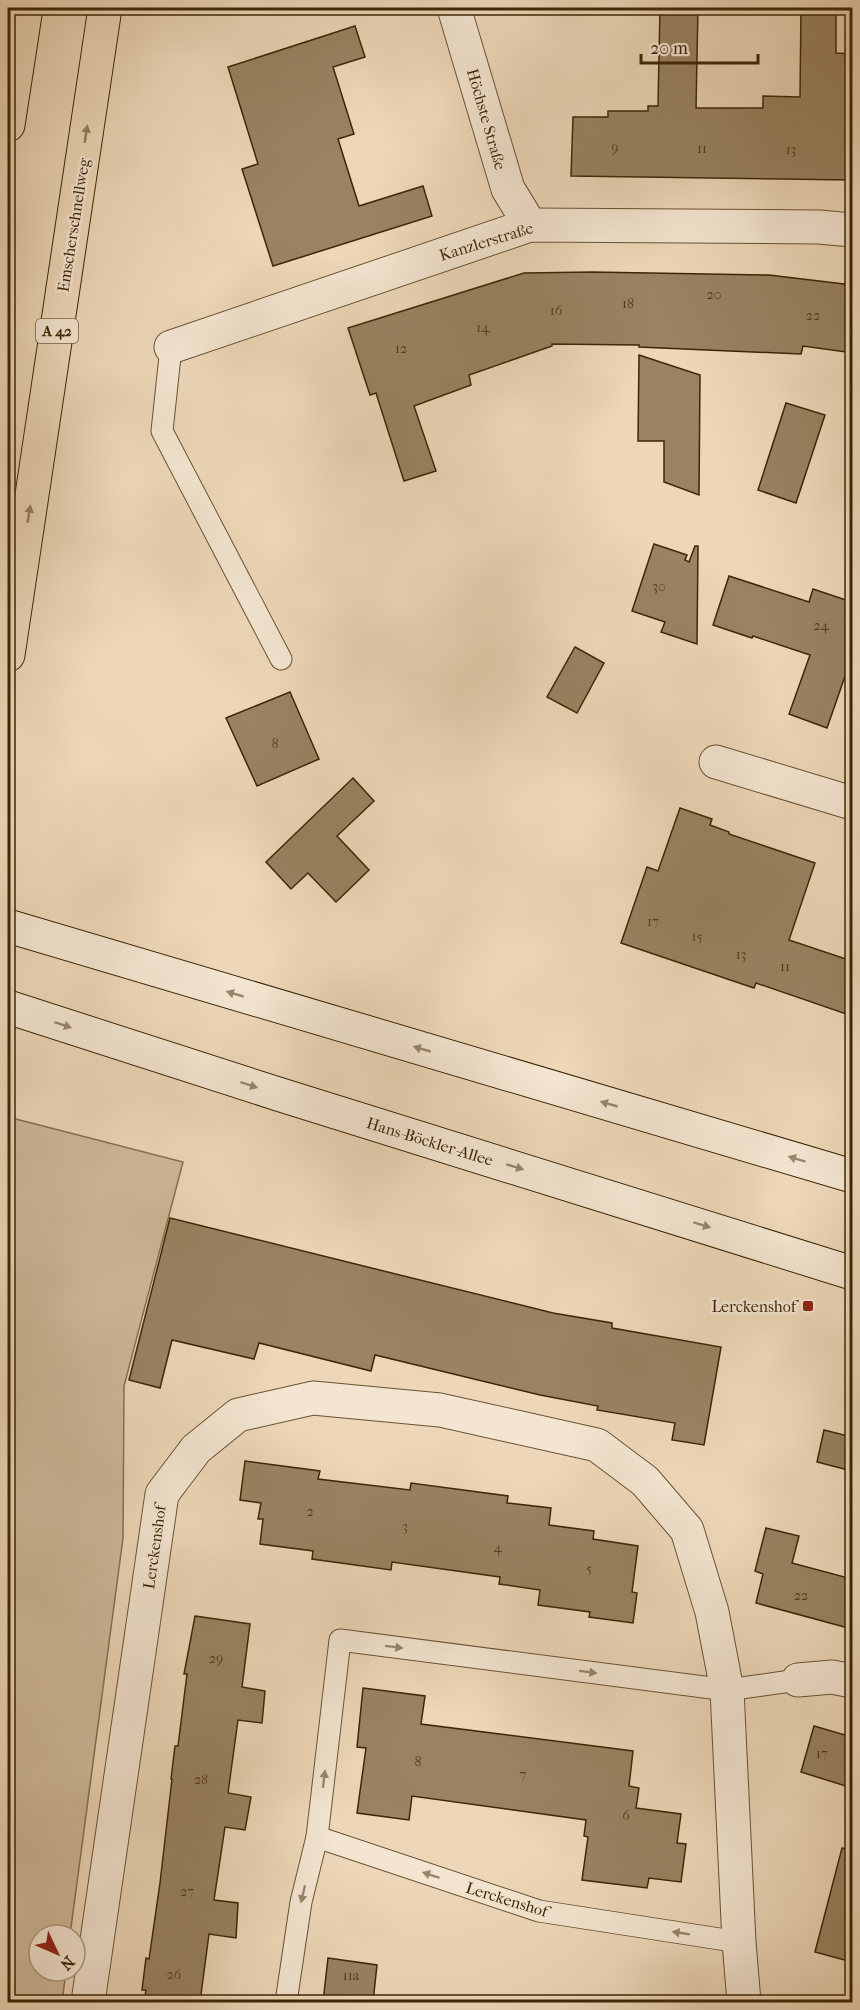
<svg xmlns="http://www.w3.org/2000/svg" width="860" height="2010" font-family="'IM FELL French Canon',serif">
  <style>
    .green { fill: #cfb99a; stroke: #867050; stroke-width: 1.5 }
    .building { fill: #998362; stroke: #3d2705; stroke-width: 1.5 }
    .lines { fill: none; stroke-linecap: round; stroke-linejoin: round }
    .lane-casing { stroke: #695332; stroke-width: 23 }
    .street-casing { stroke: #695332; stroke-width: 35 }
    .secondary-casing { stroke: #3d2705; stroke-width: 35 }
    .highway-casing { stroke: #3d2705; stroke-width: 35 }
    .lane { stroke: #f3e5d1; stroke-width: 21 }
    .street { stroke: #f3e5d1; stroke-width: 33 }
    .secondary { stroke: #f3e5d1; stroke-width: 33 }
    .highway { stroke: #edd7b8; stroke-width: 33 }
    .oneway { fill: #957f5e }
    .oneway2 { fill: #98866b }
    .poi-dot { fill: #8f2418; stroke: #f3e5d1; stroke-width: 2 }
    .labels { text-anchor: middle; stroke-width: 5; stroke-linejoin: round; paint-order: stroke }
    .number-label { font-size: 14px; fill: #543e1c }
    .shield { fill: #f3e5d1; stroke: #746042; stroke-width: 1.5 }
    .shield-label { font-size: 15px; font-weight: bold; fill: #3d2705 }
    .street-label { font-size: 16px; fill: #3d2705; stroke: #f3e5d1 }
    .poi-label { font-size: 16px; fill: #3d2705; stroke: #f3e5d1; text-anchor: end }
  </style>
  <rect width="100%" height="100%" fill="#edd7b8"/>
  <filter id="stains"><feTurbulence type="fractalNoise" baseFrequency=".00333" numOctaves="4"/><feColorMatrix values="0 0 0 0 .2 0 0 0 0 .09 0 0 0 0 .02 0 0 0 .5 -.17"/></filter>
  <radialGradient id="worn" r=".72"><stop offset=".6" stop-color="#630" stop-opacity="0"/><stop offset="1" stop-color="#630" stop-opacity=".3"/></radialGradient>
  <path class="green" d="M 8,1117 L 183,1162 L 124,1386 L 123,1538 L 70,1935 L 39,1935 L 39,1971 L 66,1971 L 62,2002 L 8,2002 Z"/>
  <g class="building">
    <path d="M 660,8 L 698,8 L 696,108 L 763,108 L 763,96 L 800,97 L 801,8 L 836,8 L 836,53 L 852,54 L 852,180 L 571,176 L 573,117 L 608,117 L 608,111 L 648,111 L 648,106 L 658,106 Z"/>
    <path d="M 355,26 L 365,57 L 333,67 L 354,134 L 338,139 L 359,206 L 423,186 L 432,216 L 273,266 L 242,169 L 258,164 L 228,67 Z"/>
    <path d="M 592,272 L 769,275 L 852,285 L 852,331 L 846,352 L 803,346 L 801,354 L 639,347 L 639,345 L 552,344 L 552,346 L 469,375 L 471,385 L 414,406 L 436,471 L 404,481 L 376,393 L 370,395 L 348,328 L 524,273 Z"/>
    <path d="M 639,355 L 700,375 L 699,495 L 664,482 L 664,441 L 638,441 Z"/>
    <path d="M 786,403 L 825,415 L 796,503 L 758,490 Z"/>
    <path d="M 654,544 L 687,555 L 685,560 L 689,562 L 695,546 L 698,546 L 697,644 L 661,632 L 665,622 L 632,611 Z"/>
    <path d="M 729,576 L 809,602 L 813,589 L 852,602 L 852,656 L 827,728 L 789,714 L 810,655 L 753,636 L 752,638 L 713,625 Z"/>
    <path d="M 575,647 L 604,663 L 577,713 L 547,697 Z"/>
    <path d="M 290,692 L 319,759 L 257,786 L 226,718 Z"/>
    <path d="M 353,778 L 374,801 L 337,836 L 369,870 L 336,902 L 308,873 L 291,889 L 266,862 Z"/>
    <path d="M 680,808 L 712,819 L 710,825 L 729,832 L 729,834 L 815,863 L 789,940 L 852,961 L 852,1016 L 756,983 L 754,988 L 621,943 L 647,867 L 658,871 Z"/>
    <path d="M 170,1218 L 553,1313 L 612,1323 L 612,1328 L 721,1347 L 704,1445 L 672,1440 L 675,1423 L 597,1410 L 598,1406 L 540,1395 L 375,1355 L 371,1371 L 259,1343 L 254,1359 L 172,1340 L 160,1388 L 129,1380 Z"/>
    <path d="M 824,1430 L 852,1437 L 852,1471 L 817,1462 Z"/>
    <path d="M 245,1461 L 320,1471 L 318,1479 L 410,1490 L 411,1483 L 508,1496 L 507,1503 L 551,1508 L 549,1525 L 594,1531 L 593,1539 L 638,1546 L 632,1592 L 637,1593 L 633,1623 L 589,1617 L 590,1612 L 538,1605 L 540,1590 L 499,1584 L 500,1577 L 392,1562 L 391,1570 L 312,1559 L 313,1551 L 260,1544 L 263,1519 L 258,1519 L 261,1503 L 240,1500 Z"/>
    <path d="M 766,1528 L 799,1536 L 792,1563 L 852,1579 L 852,1629 L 756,1603 L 763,1574 L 755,1571 Z"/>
    <path d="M 195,1616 L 250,1624 L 242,1687 L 265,1691 L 262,1723 L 238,1720 L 228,1793 L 251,1797 L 245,1830 L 225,1827 L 214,1900 L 238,1903 L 236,1938 L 209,1934 L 200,2002 L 144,2002 L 146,1990 L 142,1990 L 146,1958 L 149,1959 L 160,1883 L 172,1779 L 171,1779 L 175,1746 L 178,1746 L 187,1674 L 184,1674 Z"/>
    <path d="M 363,1688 L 425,1696 L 421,1724 L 633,1751 L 629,1786 L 639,1788 L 636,1808 L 681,1814 L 677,1843 L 686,1844 L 681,1882 L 649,1878 L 647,1888 L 582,1880 L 588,1837 L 584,1836 L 586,1820 L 412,1796 L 409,1820 L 357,1813 L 366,1748 L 357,1747 Z"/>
    <path d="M 814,1726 L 852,1737 L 852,1788 L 801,1772 Z"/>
    <path d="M 842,1848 L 852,1850 L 852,1962 L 815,1952 Z"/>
    <path d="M 328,1958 L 377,1965 L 373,2002 L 323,2002 Z"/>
  </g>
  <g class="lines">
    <g class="lane-casing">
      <g id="lane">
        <path d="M 171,347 L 162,431 L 281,659"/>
        <path d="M 317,1837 L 539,1911 L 739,1942"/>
        <path d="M 286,2002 L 301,1902 L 317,1837 L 340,1640 L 727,1690 L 798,1680"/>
      </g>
    </g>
    <g class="street-casing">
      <g id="street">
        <path d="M 454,8 L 508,189 L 530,225"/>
        <path d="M 171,347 L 530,225 L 819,227 L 852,230"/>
        <path d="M 716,762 L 852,803"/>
        <path d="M 798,1680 L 832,1677 L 852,1681"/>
        <path d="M 88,2002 L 162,1494 L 196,1449 L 238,1415 L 313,1398 L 440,1410 L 597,1445 L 645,1481 L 687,1530 L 712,1612 L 727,1690 L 739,1942 L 744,2002"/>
      </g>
    </g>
    <g class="secondary-casing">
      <g id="secondary">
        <path d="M 8,926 L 852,1176"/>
        <path d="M 8,1007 L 278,1094 L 852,1273"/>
      </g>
    </g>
    <g class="highway-casing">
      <g id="highway">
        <path d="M 8,125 L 26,8"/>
        <path d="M 8,655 L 105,8"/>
      </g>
    </g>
    <use href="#lane" class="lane"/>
    <use href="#street" class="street"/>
    <use href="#secondary" class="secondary"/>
    <use href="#highway" class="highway"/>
  </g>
  <defs><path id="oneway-solid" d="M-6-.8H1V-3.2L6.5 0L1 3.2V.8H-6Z" transform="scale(1.5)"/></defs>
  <g class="oneway">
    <use href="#oneway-solid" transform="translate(86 134) rotate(-81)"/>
    <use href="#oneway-solid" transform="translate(29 514) rotate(-81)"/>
  </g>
  <g class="oneway2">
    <use href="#oneway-solid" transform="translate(235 994) rotate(-164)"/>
    <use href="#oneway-solid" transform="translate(63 1025) rotate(18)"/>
    <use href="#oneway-solid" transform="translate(422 1049) rotate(-164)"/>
    <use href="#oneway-solid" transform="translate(249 1085) rotate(18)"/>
    <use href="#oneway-solid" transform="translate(609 1104) rotate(-164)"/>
    <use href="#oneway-solid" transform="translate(797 1159) rotate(-163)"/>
    <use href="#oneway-solid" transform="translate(515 1167) rotate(17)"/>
    <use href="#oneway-solid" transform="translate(702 1225) rotate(17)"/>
    <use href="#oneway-solid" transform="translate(394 1647) rotate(7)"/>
    <use href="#oneway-solid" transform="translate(588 1672) rotate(7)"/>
    <use href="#oneway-solid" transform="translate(324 1779) rotate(-83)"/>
    <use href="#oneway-solid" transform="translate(431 1875) rotate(-162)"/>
    <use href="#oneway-solid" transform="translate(303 1894) rotate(103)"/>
    <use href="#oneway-solid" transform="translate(681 1933) rotate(-171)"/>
  </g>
  <rect class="poi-dot" x="802" y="1300" width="12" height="12" rx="3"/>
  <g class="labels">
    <g class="number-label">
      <text x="615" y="152">9</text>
      <text x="702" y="153">11</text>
      <text x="791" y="154">13</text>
      <text x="714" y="299">20</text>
      <text x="628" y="308">18</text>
      <text x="556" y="315">16</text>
      <text x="813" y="320">22</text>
      <text x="483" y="332">14</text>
      <text x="401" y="353">12</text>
      <text x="659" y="591">30</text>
      <text x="821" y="630">24</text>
      <text x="275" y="748">8</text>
      <text x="653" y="926">17</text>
      <text x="697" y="941">15</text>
      <text x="741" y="959">13</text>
      <text x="785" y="971">11</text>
      <text x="310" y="1516">2</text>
      <text x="405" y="1531">3</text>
      <text x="498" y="1552">4</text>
      <text x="589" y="1573">5</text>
      <text x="801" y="1600">22</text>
      <text x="216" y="1663">29</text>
      <text x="822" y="1758">17</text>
      <text x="418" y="1766">8</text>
      <text x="523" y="1779">7</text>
      <text x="201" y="1784">28</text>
      <text x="626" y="1820">6</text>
      <text x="187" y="1896">27</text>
      <text x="174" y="1979">26</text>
      <text x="351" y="1980">11a</text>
    </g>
    <rect class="shield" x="36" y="319" width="42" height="24" rx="4.5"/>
    <g class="shield-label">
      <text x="57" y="336">A 42</text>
    </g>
    <g class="street-label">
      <text transform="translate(487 119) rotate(74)" y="6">Höchste Straße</text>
      <text transform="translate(73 225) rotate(-81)" y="6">Emscherschnellweg</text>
      <text transform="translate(486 241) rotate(-17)" y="6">Kanzlerstraße</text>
      <text transform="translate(430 1141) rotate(17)" y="6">Hans-Böckler-Allee</text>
      <text transform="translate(154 1547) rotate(-82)" y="6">Lerckenshof</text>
      <text transform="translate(507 1899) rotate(17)" y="6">Lerckenshof</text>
    </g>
    <g class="poi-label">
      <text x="796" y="1312">Lerckenshof</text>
    </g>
  </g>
  <rect width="860" height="2010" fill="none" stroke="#edd7b8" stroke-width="30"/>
  <rect x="9" y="9" width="842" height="1992" fill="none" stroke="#3d2705" stroke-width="3"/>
  <rect x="15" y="15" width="830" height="1980" fill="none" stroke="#3d2705" stroke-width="1.5"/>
  <g transform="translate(57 1953) rotate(134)"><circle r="28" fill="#f3e5d1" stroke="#aa997f" stroke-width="1.5"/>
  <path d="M0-4.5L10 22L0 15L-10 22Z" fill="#8f2418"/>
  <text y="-9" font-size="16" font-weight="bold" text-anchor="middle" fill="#3d2705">N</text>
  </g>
  <path d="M641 54v9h117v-9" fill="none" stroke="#3d2705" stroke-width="3"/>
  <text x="650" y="54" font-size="18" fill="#3d2705" stroke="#f3e5d1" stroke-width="4.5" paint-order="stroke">20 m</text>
  <rect width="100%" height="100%" filter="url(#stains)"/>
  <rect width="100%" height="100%" fill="url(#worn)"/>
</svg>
